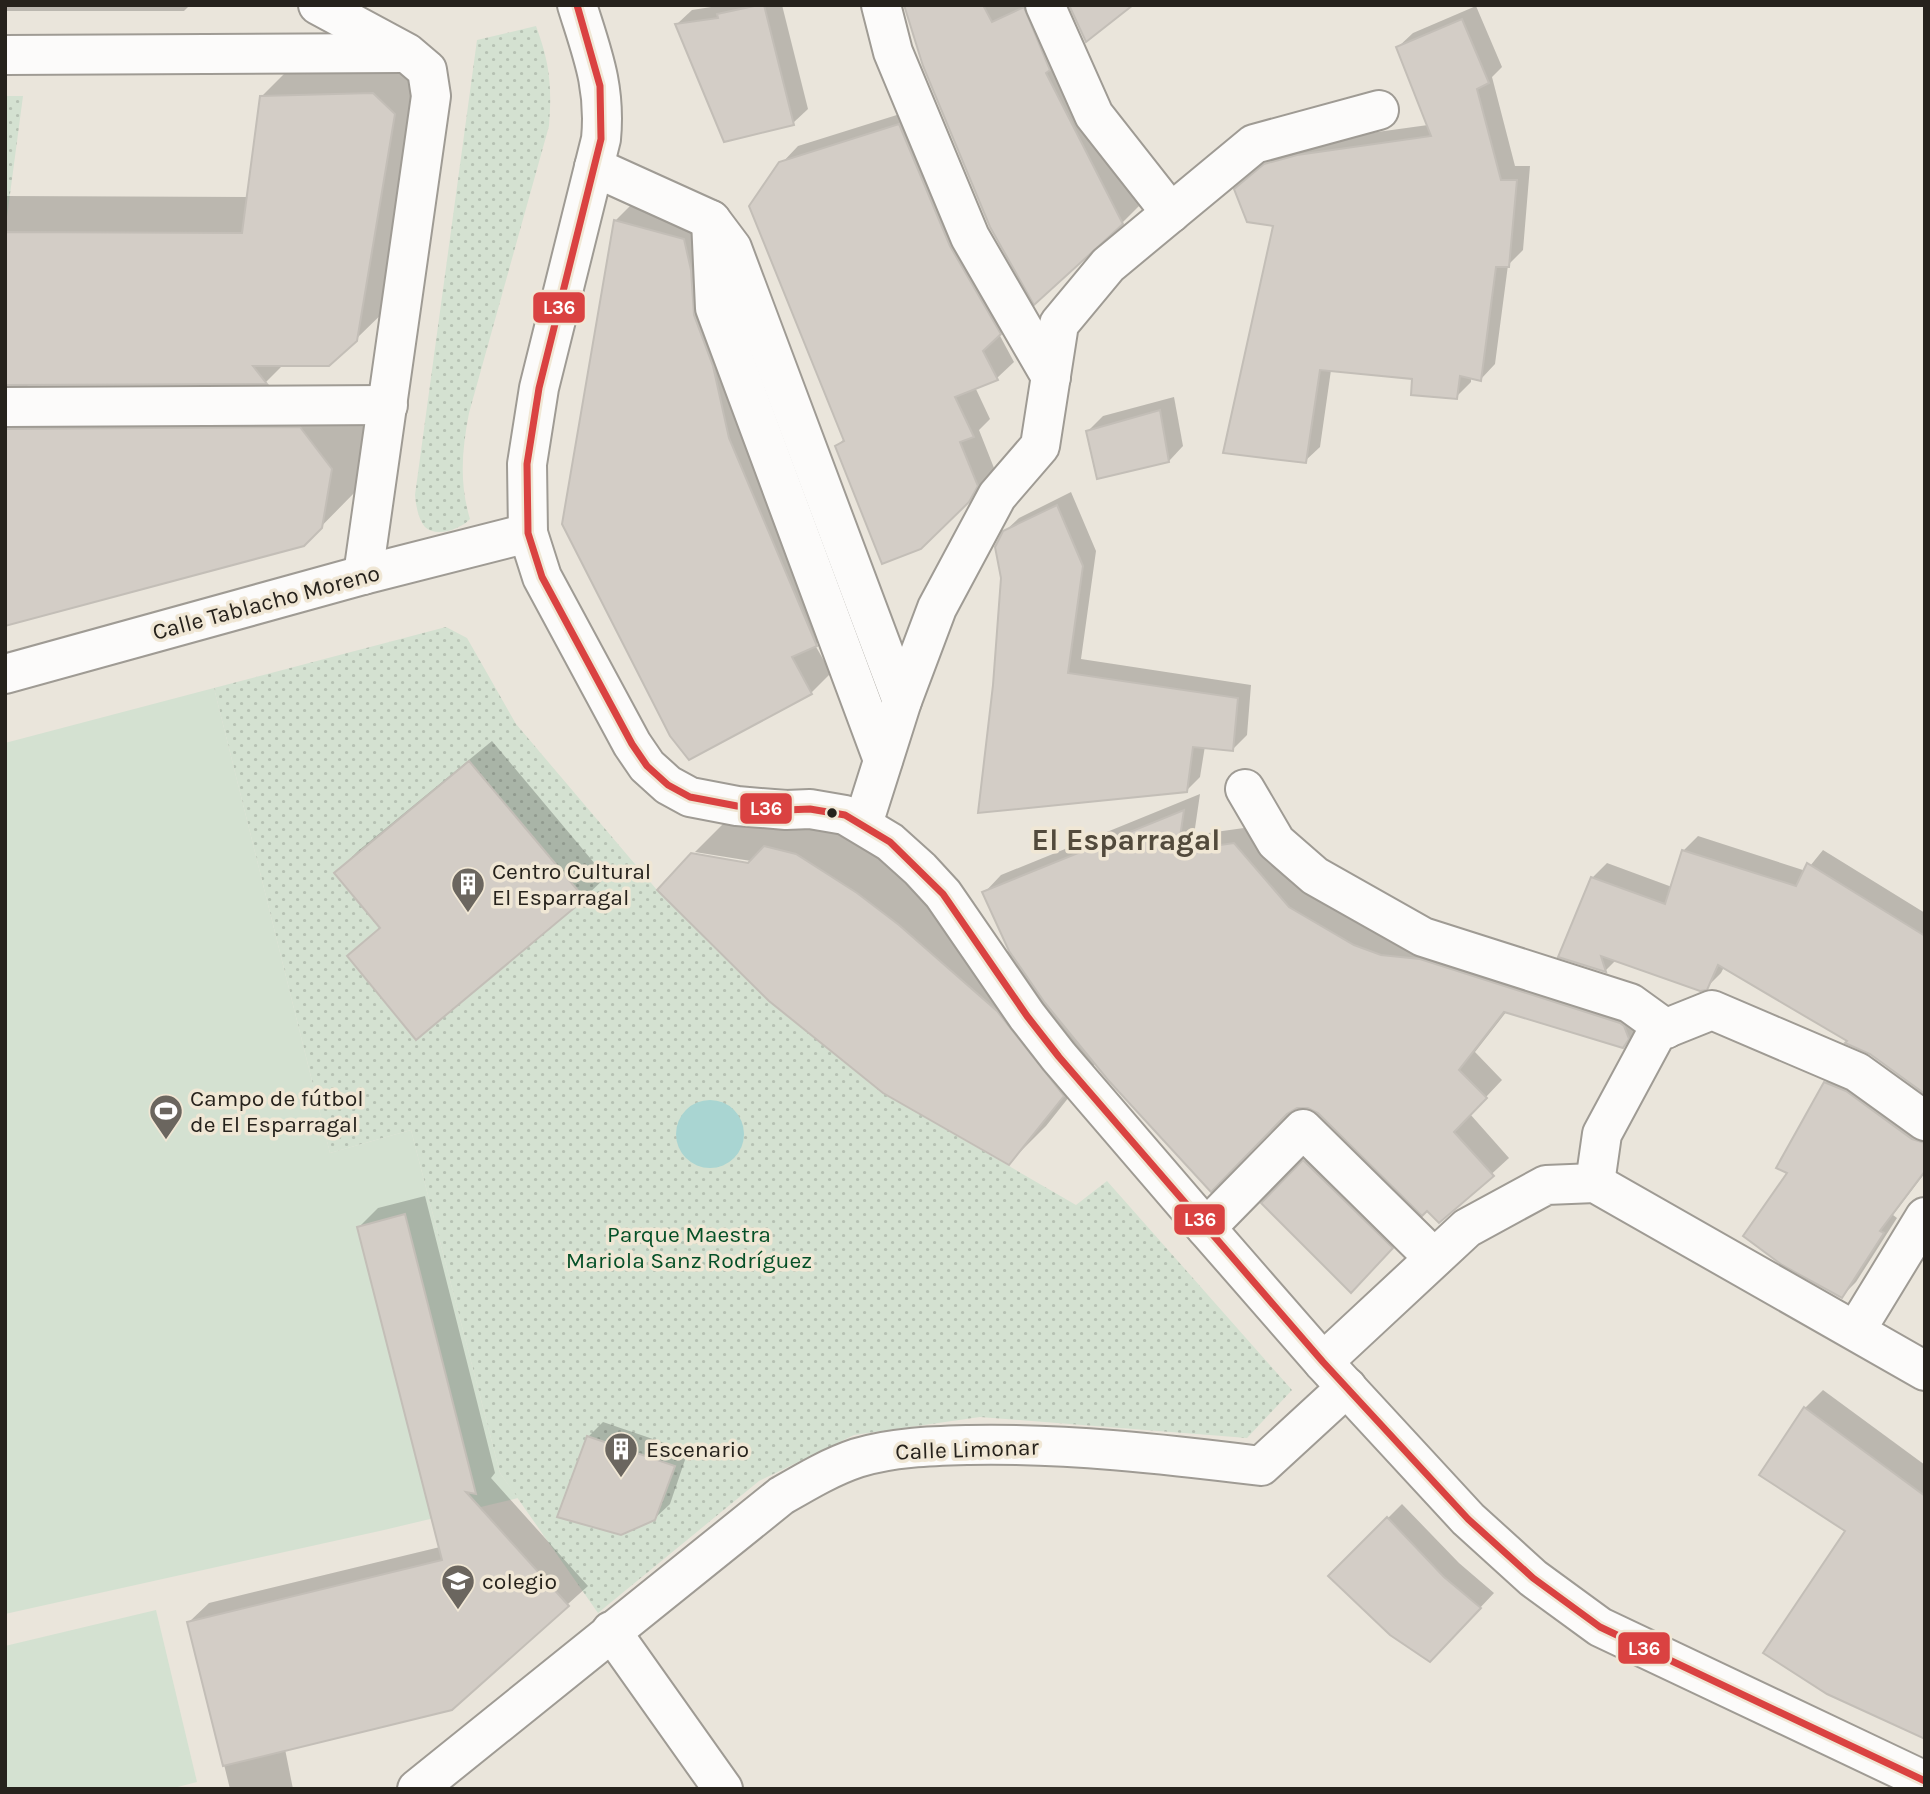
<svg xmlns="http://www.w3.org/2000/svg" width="1930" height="1794" font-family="Karla,sans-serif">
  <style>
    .park { fill: url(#park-dots) }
    .pitch { fill: #d4e1d1 }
    .water { fill: #a9d5d2 }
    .shadow { fill: #0003 }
    .building { fill: #d3cdc6; stroke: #c3beb7; stroke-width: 2 }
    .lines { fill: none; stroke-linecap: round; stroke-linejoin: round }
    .pedestrian-casing { stroke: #9f9b94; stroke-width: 42 }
    .minor-casing { stroke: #9f9b94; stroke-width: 42 }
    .secondary-casing { stroke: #9f9b94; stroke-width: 42 }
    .pedestrian { stroke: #fcfbfa; stroke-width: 38 }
    .minor { stroke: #fcfbfa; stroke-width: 38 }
    .secondary { stroke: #fcfbfa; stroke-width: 38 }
    .bus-1-casing { stroke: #f0e7d5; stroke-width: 12 }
    .bus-1 { stroke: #da4241; stroke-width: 7 }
    .bus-dot { fill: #26221c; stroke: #f0e7d5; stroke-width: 2.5 }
    .labels { text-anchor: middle; stroke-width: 7; stroke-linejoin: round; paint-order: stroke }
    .street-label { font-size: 23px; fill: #26221c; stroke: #f0e7d5 }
    .poi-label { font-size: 23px; fill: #26221c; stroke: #f0e7d5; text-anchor: start }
    .park-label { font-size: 23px; fill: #055027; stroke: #f0e7d5 }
    .district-label { font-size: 30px; font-weight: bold; fill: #524a3c; stroke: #f0e7d5 }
    .line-badge { stroke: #f0e7d5; stroke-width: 2.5 }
    .badge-label { font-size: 19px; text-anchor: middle; font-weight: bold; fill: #fff }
  </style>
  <defs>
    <pattern id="park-dots" width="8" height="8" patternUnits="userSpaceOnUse" patternTransform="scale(1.75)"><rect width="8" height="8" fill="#d4e1d1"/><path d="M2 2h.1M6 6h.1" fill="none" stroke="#b6c1b3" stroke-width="1.8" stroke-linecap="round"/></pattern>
  </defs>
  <rect width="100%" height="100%" fill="#eae5db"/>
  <g class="park">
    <path d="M 536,26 C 550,64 552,86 549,126 L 469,413 C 462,449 459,483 470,519 C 461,529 436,538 425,527 C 418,519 416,505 415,495 L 477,40 Z"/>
    <path d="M 5,96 L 23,96 L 5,232 Z"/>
    <path d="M 446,627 L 467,638 L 516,724 L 657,890 L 769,1001 L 883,1093 L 1076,1205 L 1107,1181 L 1292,1390 L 1247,1438 L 980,1417 L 854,1435 L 759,1481 L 598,1613 L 500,1473 L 411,1130 L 330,1153 L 214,688 Z"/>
  </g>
  <g class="pitch">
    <path d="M 214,688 L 330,1153 L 411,1130 L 500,1473 L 518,1498 L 384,1530 L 5,1614 L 5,743 Z"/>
    <path d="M 156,1610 L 197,1782 L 170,1789 L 5,1789 L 5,1646 Z"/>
  </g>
  <circle class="water" cx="710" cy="1134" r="34"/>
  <g class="shadow">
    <path d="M 5,5 L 190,5 L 184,11 L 5,11 Z"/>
    <path d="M 724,5 L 782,5 L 808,109 L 793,123 L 677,24 L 692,10 Z"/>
    <path d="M 906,5 L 1045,5 L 1062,56 L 1139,206 L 1122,223 Z"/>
    <path d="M 1476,6 L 1502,67 L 1492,77 L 1515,166 L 1530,166 L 1523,250 L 1508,265 L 1495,364 L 1481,379 L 1471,377 L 1471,382 L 1456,397 L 1414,377 L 1331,370 L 1320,447 L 1305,461 L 1276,224 L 1236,190 L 1281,150 L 1312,141 L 1428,125 L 1398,47 L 1413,33 Z"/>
    <path d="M 299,59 L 431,76 L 394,302 L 356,339 L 284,364 L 266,382 L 25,383 L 32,390 L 337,391 L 368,432 L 358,489 L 303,545 L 5,624 L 5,196 L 249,197 L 262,96 Z"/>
    <path d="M 916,109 L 1017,316 L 999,334 L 1014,362 L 997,378 L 975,387 L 990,419 L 979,430 L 994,468 L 985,483 L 921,547 L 837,446 L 845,438 L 781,164 L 798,146 Z"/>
    <path d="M 635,201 L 703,220 L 835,625 L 815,645 L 831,673 L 811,693 L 689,758 L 564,524 L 616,220 Z"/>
    <path d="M 1174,397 L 1183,446 L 1169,461 L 1088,431 L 1103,416 Z"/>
    <path d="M 1071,492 L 1096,551 L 1081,659 L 1251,685 L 1247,735 L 1233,749 L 1205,746 L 1200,777 L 1186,791 L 989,741 L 1004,532 L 1019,518 Z"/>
    <path d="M 492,741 L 606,877 L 584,898 L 416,1038 L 349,957 L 380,927 L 336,873 L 358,851 Z"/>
    <path d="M 1200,794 L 1194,835 L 1251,827 L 1306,890 L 1637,1006 L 1640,1029 L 1623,1046 L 1507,1011 L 1475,1052 L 1502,1080 L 1470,1114 L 1509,1158 L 1440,1221 L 1319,1112 L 1310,1106 L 1297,1106 L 1096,1063 L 1046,1126 L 1009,1163 L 659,890 L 694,853 L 697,856 L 756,866 L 757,862 L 695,852 L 730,817 L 802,810 L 936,888 L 1013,956 L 985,892 L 1001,875 Z"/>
    <path d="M 1698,836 L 1806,871 L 1823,850 L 1925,913 L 1923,923 L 1925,924 L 1925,1092 L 1870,1053 L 1724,967 L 1721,973 L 1706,988 L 1616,960 L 1606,970 L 1560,956 L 1592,878 L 1607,863 L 1672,887 L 1683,851 Z"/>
    <path d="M 1840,1068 L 1925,1135 L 1919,1147 L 1925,1151 L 1925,1173 L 1893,1215 L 1897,1218 L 1856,1282 L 1842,1296 L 1789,1172 L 1825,1083 Z"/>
    <path d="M 1319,1147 L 1406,1232 L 1365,1276 L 1264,1203 Z"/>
    <path d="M 425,1196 L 495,1473 L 491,1478 L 588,1586 L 451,1709 L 285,1749 L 293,1789 L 230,1789 L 189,1622 L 209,1603 L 440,1547 L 359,1227 L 378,1208 Z"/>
    <path d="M 1823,1390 L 1925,1465 L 1925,1737 L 1805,1408 Z"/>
    <path d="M 603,1422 L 688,1451 L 670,1504 L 654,1519 L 588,1437 Z"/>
    <path d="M 1402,1504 L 1459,1563 L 1494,1593 L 1445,1645 L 1330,1576 Z"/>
  </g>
  <g class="building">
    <path d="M 759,5 L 764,5 L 794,125 L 724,142 L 675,24 L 718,18 L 717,14 Z"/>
    <path d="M 904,5 L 983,5 L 992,22 L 1024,7 L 1050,70 L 1046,73 L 1123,224 L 1034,305 L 990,227 L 923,66 Z"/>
    <path d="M 1069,5 L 1133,5 L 1086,42 Z"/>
    <path d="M 1462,19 L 1489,83 L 1477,89 L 1501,180 L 1517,180 L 1509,267 L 1496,267 L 1481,381 L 1460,376 L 1457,399 L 1411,395 L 1412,379 L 1320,370 L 1306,463 L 1223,453 L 1273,226 L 1247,222 L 1234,189 L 1264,164 L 1297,155 L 1431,136 L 1396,47 Z"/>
    <path d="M 373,93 L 395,114 L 357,341 L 329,366 L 253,366 L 267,384 L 5,385 L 5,232 L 242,233 L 260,96 Z"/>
    <path d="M 899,124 L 950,246 L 1001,334 L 983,351 L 998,380 L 955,397 L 974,437 L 960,442 L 978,486 L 969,502 L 921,549 L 882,564 L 835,446 L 844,441 L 749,206 L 779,162 Z"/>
    <path d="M 614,220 L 684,239 L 691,270 L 694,315 L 713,366 L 729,438 L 817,646 L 792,657 L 812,694 L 689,760 L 670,736 L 562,524 Z"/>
    <path d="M 1160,410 L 1169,462 L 1097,479 L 1086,431 Z"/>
    <path d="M 300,427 L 332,469 L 322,528 L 304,546 L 5,626 L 5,429 Z"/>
    <path d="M 1057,505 L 1083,566 L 1068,673 L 1238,698 L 1233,751 L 1193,747 L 1187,792 L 978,813 L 993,685 L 1001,578 L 995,547 L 1003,531 Z"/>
    <path d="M 469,761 L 585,899 L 416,1040 L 347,956 L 380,928 L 334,873 Z"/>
    <path d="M 1184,810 L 1178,851 L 1234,843 L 1289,907 L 1354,945 L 1381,955 L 1420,959 L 1620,1023 L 1624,1026 L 1629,1039 L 1623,1048 L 1504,1012 L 1459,1070 L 1487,1098 L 1454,1132 L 1494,1176 L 1439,1223 L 1427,1211 L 1422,1216 L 1318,1113 L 1308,1108 L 1297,1108 L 1287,1114 L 1211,1192 L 1108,1080 L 1045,1003 L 1009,951 L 982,892 Z"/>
    <path d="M 764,846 L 796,854 L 857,893 L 899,925 L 997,1011 L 1064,1096 L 1009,1165 L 883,1093 L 769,1001 L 657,890 L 691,853 L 748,863 Z"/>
    <path d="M 1682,850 L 1796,886 L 1807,863 L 1925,936 L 1925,1094 L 1870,1054 L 1845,1043 L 1847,1041 L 1718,965 L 1707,990 L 1700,991 L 1601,956 L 1606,972 L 1558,957 L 1591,877 L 1665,904 Z"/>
    <path d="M 1824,1082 L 1846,1091 L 1912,1139 L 1925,1143 L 1925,1171 L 1880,1231 L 1884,1233 L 1842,1298 L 1782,1265 L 1743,1236 L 1787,1173 L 1776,1168 Z"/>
    <path d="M 1303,1160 L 1393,1248 L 1351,1293 L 1261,1203 Z"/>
    <path d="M 405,1214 L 476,1494 L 466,1492 L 569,1606 L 452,1710 L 223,1766 L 187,1622 L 442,1560 L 357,1227 Z"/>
    <path d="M 1804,1407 L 1925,1496 L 1925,1739 L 1827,1694 L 1763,1653 L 1845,1531 L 1759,1475 Z"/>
    <path d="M 587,1436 L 675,1466 L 655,1520 L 621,1535 L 557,1517 Z"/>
    <path d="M 1387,1517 L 1444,1577 L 1481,1608 L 1430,1662 L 1390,1635 L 1328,1576 Z"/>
  </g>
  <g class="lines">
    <g class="pedestrian-casing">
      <path id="pedestrian" d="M 711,220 L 715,308 L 883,760"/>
    </g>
    <g class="minor-casing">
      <g id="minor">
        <path d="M 318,5 L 407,53 L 427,70 L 431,96 L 363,575"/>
        <path d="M 881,5 L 893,52 L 970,237 L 1051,377"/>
        <path d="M 1045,5 L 1094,115 L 1171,213"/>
        <path d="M 5,55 L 402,53"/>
        <path d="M 594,167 L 711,220 L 732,248 L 902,701"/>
        <path d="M 5,407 L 388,405"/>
        <path d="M 5,674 L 363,575 L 528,533"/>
        <path d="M 1245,789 L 1276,842 L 1315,876 L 1423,937 L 1630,1003 L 1666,1029"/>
        <path d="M 863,824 L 902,701 L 937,608 L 997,496 L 1040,446 L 1059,324 L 1108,265 L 1254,144 L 1379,110"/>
        <path d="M 1595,1183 L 1602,1134 L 1657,1032 L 1712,1010 L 1857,1072 L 1925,1121"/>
        <path d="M 1206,1228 L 1303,1129 L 1434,1258"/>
        <path d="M 1856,1330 L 1925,1217"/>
        <path d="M 1323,1362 L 1467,1228 L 1546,1185 L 1595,1183 L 1925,1371"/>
        <path d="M 611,1631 L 723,1789"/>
        <path d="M 417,1789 L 781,1496 C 805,1482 830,1467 857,1458 C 892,1447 932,1446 968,1445 C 1066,1443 1164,1454 1261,1466 L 1347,1387"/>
      </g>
    </g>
    <g class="secondary-casing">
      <path id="secondary" d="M 577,5 C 592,53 606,87 601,139 L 539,388 L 527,464 L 528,533 L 542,577 L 632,744 L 647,766 L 668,785 L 690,797 L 737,806 L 786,810 L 810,809 L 845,815 L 890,842 L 920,869 L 943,894 L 1027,1016 L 1059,1057 L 1206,1228 L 1323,1362 L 1468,1519 L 1533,1578 L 1600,1627 L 1925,1781"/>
    </g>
    <use href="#pedestrian" class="pedestrian"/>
    <use href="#minor" class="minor"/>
    <use href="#secondary" class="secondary"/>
    <g class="bus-1-casing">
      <path id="bus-1" d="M 577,5 L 600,86 L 601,139 L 539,388 L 527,464 L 528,533 L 542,577 L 632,744 L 647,766 L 668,785 L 690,797 L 737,806 L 786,810 L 810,809 L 845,815 L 890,842 L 943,894 L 1027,1016 L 1059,1057 L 1323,1362 L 1468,1519 L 1533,1578 L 1600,1627 L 1925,1781"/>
    </g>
    <use href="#bus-1" class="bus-1"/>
  </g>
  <defs>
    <g id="building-pin" transform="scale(1.75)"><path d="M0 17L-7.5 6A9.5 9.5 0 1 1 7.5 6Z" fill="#6b665f" stroke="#f0e7d5"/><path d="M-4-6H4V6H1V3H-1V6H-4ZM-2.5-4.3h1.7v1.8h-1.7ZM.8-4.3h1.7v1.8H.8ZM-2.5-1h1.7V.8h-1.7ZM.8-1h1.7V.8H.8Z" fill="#fff"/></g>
    <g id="stadium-pin" transform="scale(1.75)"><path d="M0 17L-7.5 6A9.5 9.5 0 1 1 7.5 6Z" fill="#6b665f" stroke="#f0e7d5"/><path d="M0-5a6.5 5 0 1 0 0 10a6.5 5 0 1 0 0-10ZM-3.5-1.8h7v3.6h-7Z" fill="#fff"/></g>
    <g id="university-pin" transform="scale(1.75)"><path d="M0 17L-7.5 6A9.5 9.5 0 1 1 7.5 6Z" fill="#6b665f" stroke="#f0e7d5"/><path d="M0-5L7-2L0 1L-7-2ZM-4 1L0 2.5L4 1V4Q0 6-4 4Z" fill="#fff"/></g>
  </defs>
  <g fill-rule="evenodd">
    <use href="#building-pin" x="468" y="884"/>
    <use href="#stadium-pin" x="166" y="1111"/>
    <use href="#building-pin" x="621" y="1449"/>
    <use href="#university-pin" x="458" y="1581"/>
  </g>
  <circle class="bus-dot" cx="832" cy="813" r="6"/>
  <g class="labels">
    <g class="street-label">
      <text transform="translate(266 602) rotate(-15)" y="8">Calle Tablacho Moreno</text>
      <text transform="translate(967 1449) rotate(-2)" y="8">Calle Limonar</text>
    </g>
    <g class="poi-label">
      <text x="492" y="879">Centro Cultural<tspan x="492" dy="26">El Esparragal</tspan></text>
      <text x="190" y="1106">Campo de fútbol<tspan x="190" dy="26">de El Esparragal</tspan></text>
      <text x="646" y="1457">Escenario</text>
      <text x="482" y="1589">colegio</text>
    </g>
    <g class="park-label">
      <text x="689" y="1242">Parque Maestra<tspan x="689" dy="26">Mariola Sanz Rodríguez</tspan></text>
    </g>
    <g class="district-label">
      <text x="1126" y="850">El Esparragal</text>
    </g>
  </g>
  <g class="line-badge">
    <rect x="532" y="291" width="54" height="33" rx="7" fill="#da4241"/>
    <rect x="739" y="792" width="54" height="33" rx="7" fill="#da4241"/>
    <rect x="1173" y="1203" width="53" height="33" rx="7" fill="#da4241"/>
    <rect x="1617" y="1631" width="54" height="34" rx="7" fill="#da4241"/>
  </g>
  <g class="badge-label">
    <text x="559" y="314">L36</text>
    <text x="766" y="815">L36</text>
    <text x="1200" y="1226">L36</text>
    <text x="1644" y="1655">L36</text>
  </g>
  <rect width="1930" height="1794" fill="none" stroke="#26221c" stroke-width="14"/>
</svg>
